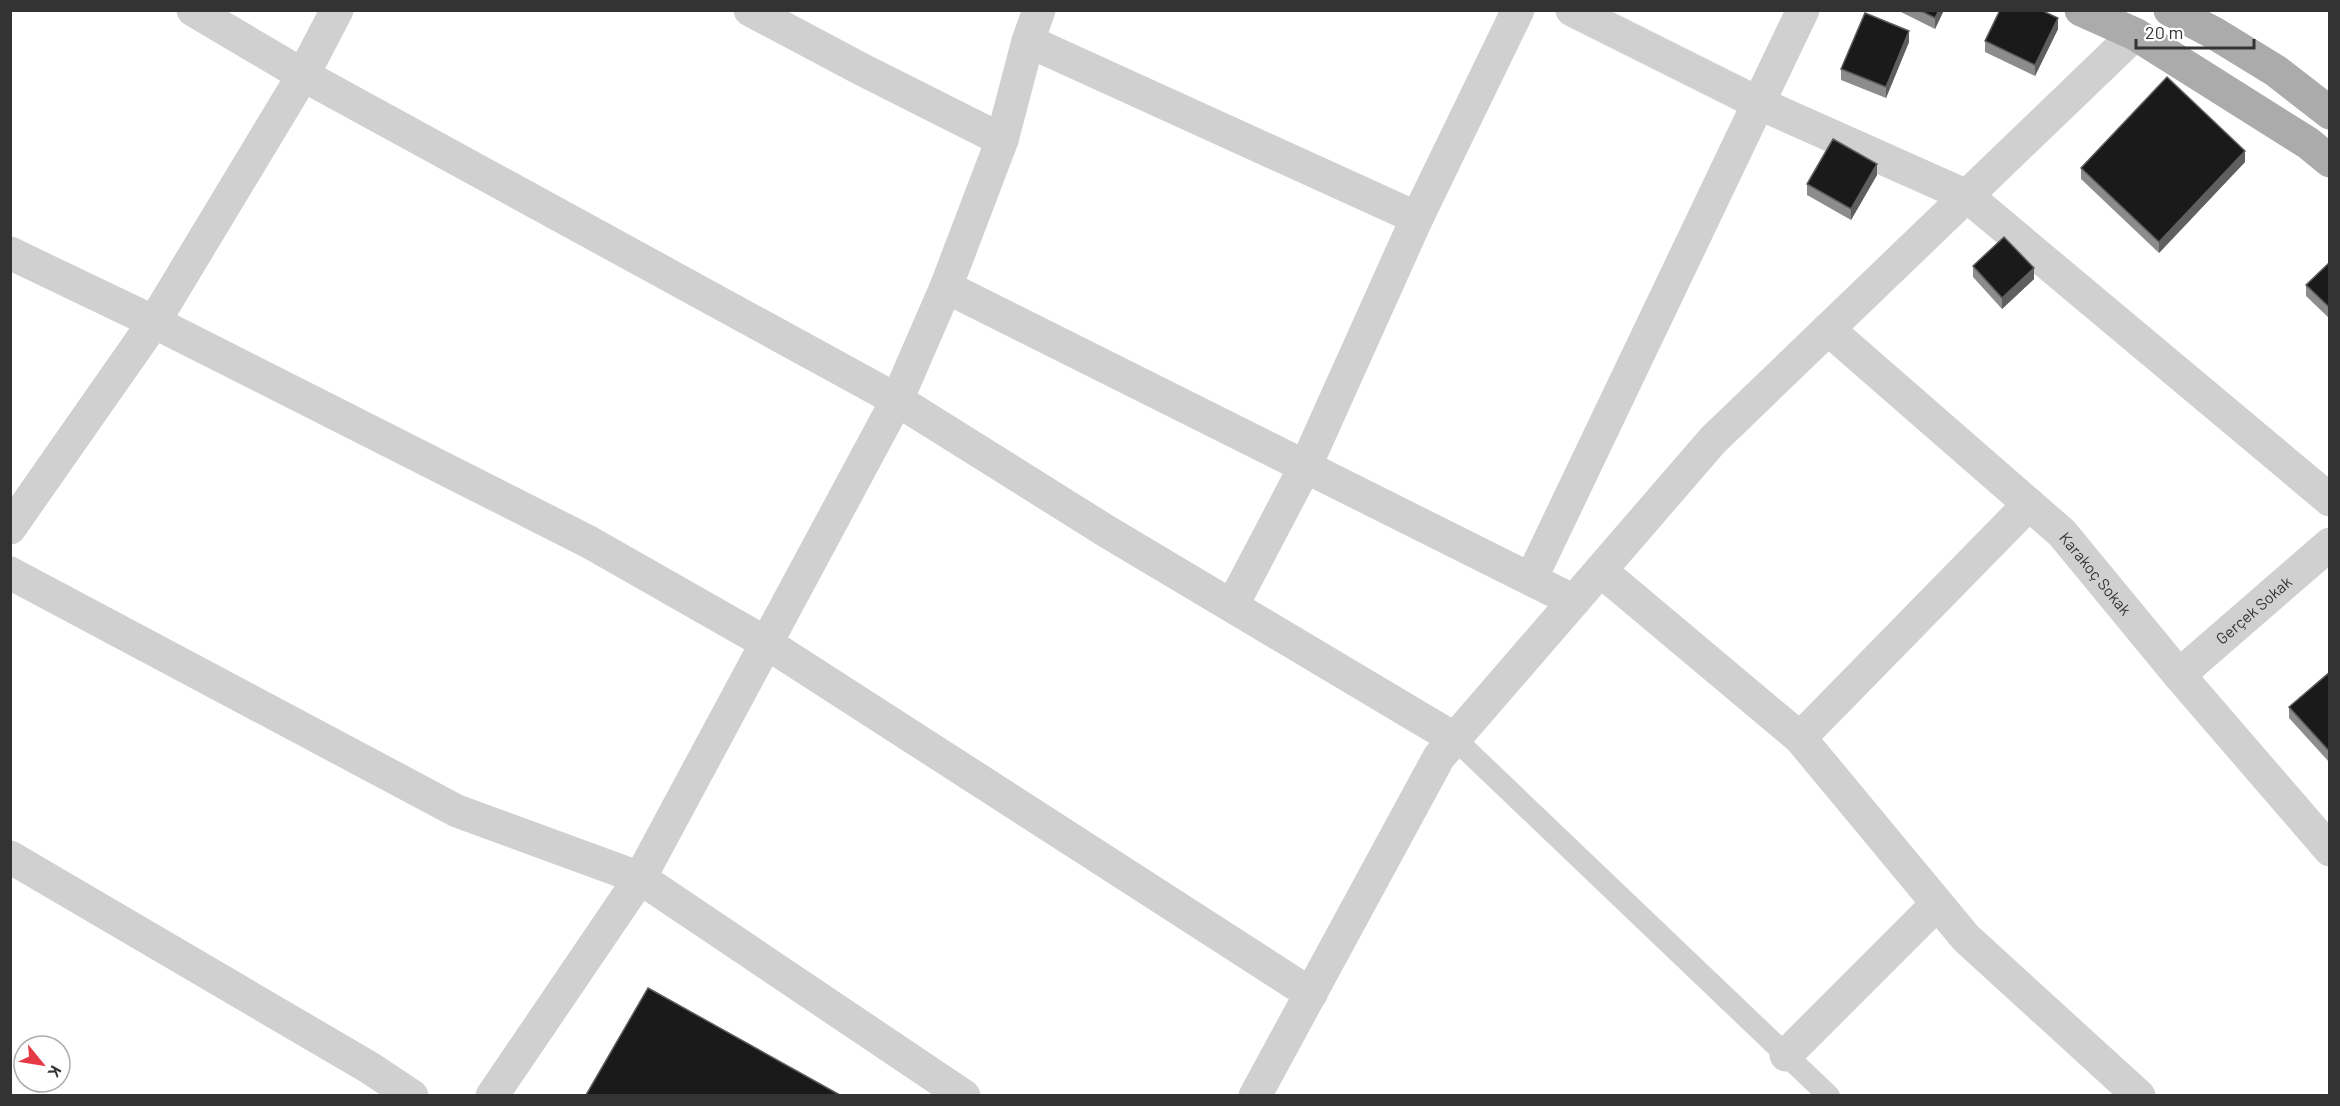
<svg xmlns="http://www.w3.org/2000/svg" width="2340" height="1106" font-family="Barlow,sans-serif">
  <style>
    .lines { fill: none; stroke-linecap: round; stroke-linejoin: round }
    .lane { stroke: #d0d0d0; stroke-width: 22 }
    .street { stroke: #d0d0d0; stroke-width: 33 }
    .primary { stroke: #ababab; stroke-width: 33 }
    .wall { fill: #8c8c8c }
    .shaded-wall { fill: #5f5f5f }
    .building { fill: #1a1a1a; stroke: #5f5f5f; stroke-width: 1.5 }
    .labels { text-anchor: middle; stroke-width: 6; stroke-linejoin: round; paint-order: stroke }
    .street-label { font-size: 16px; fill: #333; stroke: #fff }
  </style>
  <rect width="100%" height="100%" fill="#fff"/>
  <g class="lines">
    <path class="lane" d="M 1455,739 L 1829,1096"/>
    <g class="street">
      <path d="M 193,10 L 303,75 L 897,400 L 1106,531 L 1455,739"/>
      <path d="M 750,10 L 861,69 L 1002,140"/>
      <path d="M 1572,10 L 1758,103 L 1967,196 L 2330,500"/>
      <path d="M 1028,41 L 1417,218"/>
      <path d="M 10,253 L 154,322 L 589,542 L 768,644 L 1311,994"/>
      <path d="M 946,287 L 1574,601"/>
      <path id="s1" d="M 1828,329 L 2062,533 L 2179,675 L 2330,850"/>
      <path d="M 10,528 L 154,322 L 303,75 L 337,10"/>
      <path d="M 1601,571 L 1800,738 L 1966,938 L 2139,1096"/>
      <path d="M 10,573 L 457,811 L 640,878 L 964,1096"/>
      <path d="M 1531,579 L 1803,10"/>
      <path d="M 1232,606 L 1306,465 L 1417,218 L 1518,10"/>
      <path id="s2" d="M 2179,675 L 2330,544"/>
      <path d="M 1800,738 L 2029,504"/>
      <path d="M 10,857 L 370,1068 L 412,1096"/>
      <path d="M 1786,1055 L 1937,904"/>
      <path d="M 492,1096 L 640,878 L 897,400 L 946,287 L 1002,140 L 1028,41 L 1039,10"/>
      <path d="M 1255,1096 L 1439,757 L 1713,440 L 2135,34"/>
    </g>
    <g class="primary">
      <path d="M 2081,10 L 2135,34 L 2308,143 L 2330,161"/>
      <path d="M 2170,10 L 2214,33 L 2276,71 L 2330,113"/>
    </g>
  </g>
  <g class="wall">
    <path d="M 1897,10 L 1944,10 L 1935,29 Z"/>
    <path d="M 2058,29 L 2035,76 L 1985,52 L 1985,41 Z"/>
    <path d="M 1909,42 L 1886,98 L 1841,80 L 1841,69 Z"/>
    <path d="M 2245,162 L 2159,253 L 2081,179 L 2081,168 Z"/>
    <path d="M 1877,175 L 1851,220 L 1807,195 L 1807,184 Z"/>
    <path d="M 2330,262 L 2330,319 L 2306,296 L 2306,285 Z"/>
    <path d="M 1973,266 L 2034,279 L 2002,309 L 1973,277 Z"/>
    <path d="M 2330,672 L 2330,763 L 2289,718 L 2289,707 Z"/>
  </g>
  <g class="shaded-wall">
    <path d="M 1939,10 L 1944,10 L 1935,29 L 1935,18 Z"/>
    <path d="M 2058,18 L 2058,29 L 2035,76 L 2035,65 Z"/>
    <path d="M 1909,31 L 1909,42 L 1886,98 L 1886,87 Z"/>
    <path d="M 2245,151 L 2245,162 L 2159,253 L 2159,242 Z"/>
    <path d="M 1877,164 L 1877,175 L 1851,220 L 1851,209 Z"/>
    <path d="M 2034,268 L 2034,279 L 2002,309 L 2002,298 Z"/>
  </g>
  <g class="building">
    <path d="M 1919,10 L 1939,10 L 1935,18 Z"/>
    <path d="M 2000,10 L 2041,10 L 2058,18 L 2035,65 L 1985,41 Z"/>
    <path d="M 1865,13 L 1909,31 L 1886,87 L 1841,69 Z"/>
    <path d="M 2167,77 L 2245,151 L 2159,242 L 2081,168 Z"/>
    <path d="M 1833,139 L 1877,164 L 1851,209 L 1807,184 Z"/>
    <path d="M 2004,237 L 2034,268 L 2002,298 L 1973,266 Z"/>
    <path d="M 2330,262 L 2330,308 L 2306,285 Z"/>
    <path d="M 2330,672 L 2330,752 L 2289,707 Z"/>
    <path d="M 648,988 L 840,1095 L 586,1095 Z"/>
  </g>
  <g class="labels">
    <g class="street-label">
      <text dy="6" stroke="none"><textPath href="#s1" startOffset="363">Karakoç Sokak</textPath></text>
      <text dy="6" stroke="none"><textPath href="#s2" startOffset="99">Gerçek Sokak</textPath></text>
    </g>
  </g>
  <rect width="2340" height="1106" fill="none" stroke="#333333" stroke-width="24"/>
  <g transform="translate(42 1064) rotate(120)"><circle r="28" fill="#ffffff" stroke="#adadad" stroke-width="1.5"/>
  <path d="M0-4.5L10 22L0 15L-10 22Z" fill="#e63946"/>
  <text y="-9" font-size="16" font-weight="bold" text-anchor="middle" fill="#333333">K</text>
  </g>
  <path d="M2136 39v9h118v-9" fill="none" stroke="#333333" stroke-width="3"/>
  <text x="2145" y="39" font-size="18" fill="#333333" stroke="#ffffff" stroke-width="4.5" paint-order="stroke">20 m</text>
</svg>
